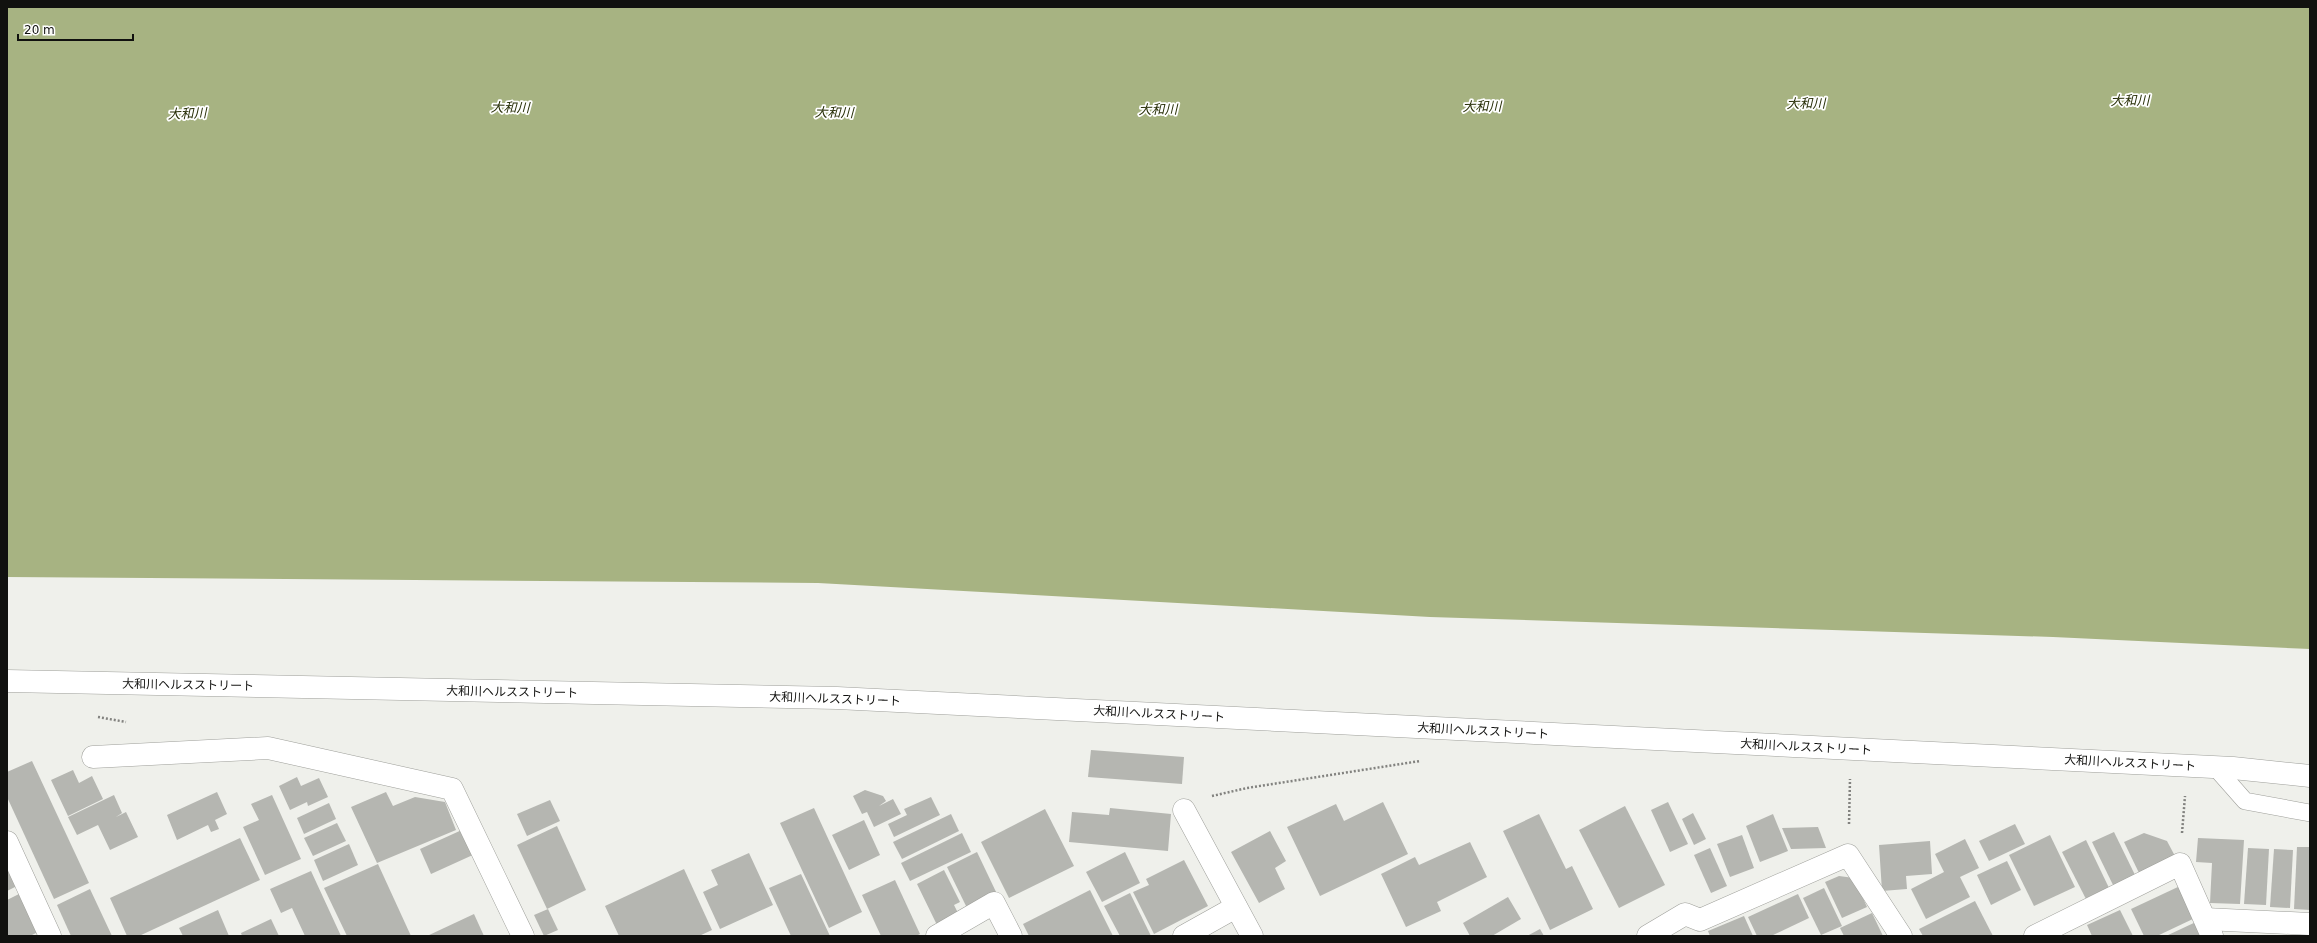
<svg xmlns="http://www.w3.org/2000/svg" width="2317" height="943" font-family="'DejaVu Sans','Noto Sans JP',sans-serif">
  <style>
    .water { fill: #a7b382 }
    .building { fill: #b5b6b1 }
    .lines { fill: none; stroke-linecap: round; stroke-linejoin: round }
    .service-casing { stroke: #9e9f9a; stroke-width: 18 }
    .pedestrian-casing { stroke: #9e9f9a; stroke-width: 23 }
    .minor-casing { stroke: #9e9f9a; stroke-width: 23 }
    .path { stroke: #82827f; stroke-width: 2.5; stroke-dasharray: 2 2; stroke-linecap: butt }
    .service { stroke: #fff; stroke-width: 17 }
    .pedestrian { stroke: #fff; stroke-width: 22 }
    .minor { stroke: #fff; stroke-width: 22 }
    .labels { text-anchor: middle; stroke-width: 3.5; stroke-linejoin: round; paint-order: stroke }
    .street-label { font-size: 12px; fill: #11110f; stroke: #fff }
    .water-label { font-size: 13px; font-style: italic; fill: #262d05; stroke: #fff }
  </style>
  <rect width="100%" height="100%" fill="#eff0eb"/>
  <path class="water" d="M 7,7 L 2310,7 L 2310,649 L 2053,637 L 1430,617 L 818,583 L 7,577 Z"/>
  <g class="building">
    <path d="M 1091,750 L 1184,757 L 1182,784 L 1088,777 Z"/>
    <path d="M 32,761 L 89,883 L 54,899 L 7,797 L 7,772 Z"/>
    <path d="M 73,770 L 79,783 L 92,776 L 103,799 L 68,816 L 51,780 Z"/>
    <path d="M 297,777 L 301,786 L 319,778 L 328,797 L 308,806 L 307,802 L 290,810 L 279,786 Z"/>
    <path d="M 865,790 L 883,796 L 886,801 L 879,806 L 893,799 L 901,814 L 874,827 L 867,812 L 862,814 L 853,796 Z"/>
    <path d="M 217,792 L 227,814 L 215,820 L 219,829 L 211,832 L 208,825 L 177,840 L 167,815 Z"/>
    <path d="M 386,792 L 393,806 L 415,797 L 445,802 L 456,830 L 377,863 L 351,807 Z"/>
    <path d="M 114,795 L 122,813 L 116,817 L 126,812 L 138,837 L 110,850 L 98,825 L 77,835 L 68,817 Z"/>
    <path d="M 272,795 L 301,859 L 265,875 L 243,827 L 259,820 L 251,804 Z"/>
    <path d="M 931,797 L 940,815 L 894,837 L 888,824 L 907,815 L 904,809 Z"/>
    <path d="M 550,800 L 560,821 L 527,836 L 517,814 Z"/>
    <path d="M 1383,802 L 1408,854 L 1320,896 L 1287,827 L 1336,804 L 1344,821 Z"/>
    <path d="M 1668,802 L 1688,844 L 1670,852 L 1651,810 Z"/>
    <path d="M 329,803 L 336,819 L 304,834 L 297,818 Z"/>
    <path d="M 1625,806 L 1665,885 L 1619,908 L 1579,830 Z"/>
    <path d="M 814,808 L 862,912 L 829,928 L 780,823 Z"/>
    <path d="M 1110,808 L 1171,814 L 1168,851 L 1069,842 L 1072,812 L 1109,815 Z"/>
    <path d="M 1045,809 L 1074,866 L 1009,898 L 981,842 Z"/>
    <path d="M 1693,813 L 1706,839 L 1694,845 L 1682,819 Z"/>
    <path d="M 951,814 L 959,831 L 902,859 L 893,842 Z"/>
    <path d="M 1539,814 L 1566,869 L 1572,866 L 1593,909 L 1550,930 L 1503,831 Z"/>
    <path d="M 1773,814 L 1788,851 L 1760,862 L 1746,826 Z"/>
    <path d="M 864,820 L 880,855 L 849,870 L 832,835 Z"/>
    <path d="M 337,823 L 346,841 L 313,856 L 304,838 Z"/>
    <path d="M 2015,824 L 2025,844 L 1989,861 L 1979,841 Z"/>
    <path d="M 557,826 L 586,890 L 547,909 L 517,845 Z"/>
    <path d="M 1818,827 L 1826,848 L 1791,849 L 1782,828 Z"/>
    <path d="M 464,829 L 475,854 L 431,874 L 420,849 Z"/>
    <path d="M 1270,831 L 1286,861 L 1275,868 L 1285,889 L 1259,903 L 1231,852 Z"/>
    <path d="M 2114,832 L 2136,877 L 2114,887 L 2092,842 Z"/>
    <path d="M 962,833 L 971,852 L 910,881 L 901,863 Z"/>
    <path d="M 2144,833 L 2167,841 L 2176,858 L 2140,875 L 2124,842 Z"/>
    <path d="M 1742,835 L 1754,868 L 1730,877 L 1717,844 Z"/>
    <path d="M 2050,835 L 2075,887 L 2034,906 L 2009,855 Z"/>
    <path d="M 240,838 L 260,880 L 139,936 L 127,936 L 110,898 Z"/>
    <path d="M 2198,838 L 2244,840 L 2240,904 L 2210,903 L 2212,863 L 2196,862 Z"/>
    <path d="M 1965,839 L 1979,868 L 1960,877 L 1970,897 L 1926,919 L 1911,889 L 1944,872 L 1935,854 Z"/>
    <path d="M 2086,840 L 2110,890 L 2087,901 L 2062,852 Z"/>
    <path d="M 1930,841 L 1932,874 L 1906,876 L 1907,889 L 1882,891 L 1879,845 Z"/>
    <path d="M 1470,842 L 1487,877 L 1437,902 L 1441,911 L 1406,927 L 1381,874 L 1415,857 L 1419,865 Z"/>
    <path d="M 349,844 L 358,865 L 323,881 L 314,860 Z"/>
    <path d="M 2297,847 L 2310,847 L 2310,910 L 2294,909 Z"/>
    <path d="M 1710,848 L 1727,886 L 1711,893 L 1694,855 Z"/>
    <path d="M 2248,848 L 2269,849 L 2266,905 L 2244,904 Z"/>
    <path d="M 2274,849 L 2293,850 L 2290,908 L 2270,907 Z"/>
    <path d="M 977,852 L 997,894 L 967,908 L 947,867 Z"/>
    <path d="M 1125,852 L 1140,883 L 1102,902 L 1086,872 Z"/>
    <path d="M 749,853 L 773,905 L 720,929 L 703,892 L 718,885 L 711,870 Z"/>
    <path d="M 1184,860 L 1208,906 L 1154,934 L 1133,892 L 1149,885 L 1146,879 Z"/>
    <path d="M 2007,861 L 2021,890 L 1991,905 L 1977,875 Z"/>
    <path d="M 7,863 L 17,886 L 7,891 Z"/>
    <path d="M 378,864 L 411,936 L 347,936 L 324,888 Z"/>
    <path d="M 684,869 L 712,930 L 699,936 L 619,936 L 605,906 Z"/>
    <path d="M 944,870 L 960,902 L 954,905 L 959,915 L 937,925 L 917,884 Z"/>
    <path d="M 311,871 L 341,936 L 305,936 L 292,908 L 281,913 L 270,889 Z"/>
    <path d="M 801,874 L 830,936 L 791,936 L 769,888 Z"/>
    <path d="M 1839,876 L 1854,878 L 1867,907 L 1842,918 L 1825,882 Z"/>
    <path d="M 895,880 L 920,934 L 916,936 L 881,936 L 862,895 Z"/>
    <path d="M 2180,886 L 2195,918 L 2157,936 L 2144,936 L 2131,909 Z"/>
    <path d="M 1824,888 L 1842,926 L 1821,935 L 1803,898 Z"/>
    <path d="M 90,889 L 112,936 L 71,936 L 57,905 Z"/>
    <path d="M 1090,890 L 1113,936 L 1029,936 L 1023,924 Z"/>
    <path d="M 21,893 L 38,932 L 30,936 L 7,936 L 7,900 Z"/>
    <path d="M 1130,893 L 1151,936 L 1120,936 L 1104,906 Z"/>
    <path d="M 1798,894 L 1809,918 L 1771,936 L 1757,936 L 1748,917 Z"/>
    <path d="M 1508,897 L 1521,919 L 1492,936 L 1470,936 L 1463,923 Z"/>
    <path d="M 1975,901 L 1993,936 L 1923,936 L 1919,929 Z"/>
    <path d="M 548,909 L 558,930 L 544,936 L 534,915 Z"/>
    <path d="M 218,910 L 229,936 L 183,936 L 179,928 Z"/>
    <path d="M 2120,910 L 2133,936 L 2092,936 L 2087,925 Z"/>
    <path d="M 1872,913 L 1883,936 L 1844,936 L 1840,928 Z"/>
    <path d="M 474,914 L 484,936 L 427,936 Z"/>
    <path d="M 1744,916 L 1753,936 L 1710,936 L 1708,931 Z"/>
    <path d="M 271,919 L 279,936 L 242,936 L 241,933 Z"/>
    <path d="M 2198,921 L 2205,936 L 2166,936 Z"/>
    <path d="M 1540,929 L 1544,936 L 1527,936 Z"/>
  </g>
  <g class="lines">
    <g class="service-casing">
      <path id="service" d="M 2215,767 L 2245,801 L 2310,813"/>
    </g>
    <g class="pedestrian-casing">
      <path id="pedestrian" d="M 7,681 L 837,698 L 2233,768 L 2310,776"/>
    </g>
    <g class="minor-casing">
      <g id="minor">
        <path d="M 93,757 L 268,748 L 452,789 L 523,936"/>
        <path d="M 1184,810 L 1252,936"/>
        <path d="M 7,842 L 50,936"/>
        <path d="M 2205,919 L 2310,924"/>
        <path d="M 937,936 L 994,903 L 1011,936"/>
        <path d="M 1184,936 L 1236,907"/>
        <path d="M 1648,936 L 1685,914 L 1700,920 L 1848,855 L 1901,936"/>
        <path d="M 2035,936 L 2180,864 L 2212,936"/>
      </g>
    </g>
    <g class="path">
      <path d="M 98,717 L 126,722"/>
      <path d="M 1212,796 L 1247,788 L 1420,761"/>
      <path d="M 1849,824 L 1850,779"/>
      <path d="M 2182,833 L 2185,796"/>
    </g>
    <use href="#service" class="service"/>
    <use href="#pedestrian" class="pedestrian"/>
    <use href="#minor" class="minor"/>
  </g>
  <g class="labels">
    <g class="street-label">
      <text transform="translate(188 685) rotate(1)" y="4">大和川ヘルスストリート</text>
      <text transform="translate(512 692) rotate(1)" y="4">大和川ヘルスストリート</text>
      <text transform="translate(835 699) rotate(2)" y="4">大和川ヘルスストリート</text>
      <text transform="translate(1159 714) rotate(3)" y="4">大和川ヘルスストリート</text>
      <text transform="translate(1483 731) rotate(3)" y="4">大和川ヘルスストリート</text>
      <text transform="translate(1806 747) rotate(3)" y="4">大和川ヘルスストリート</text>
      <text transform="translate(2130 763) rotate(3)" y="4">大和川ヘルスストリート</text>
    </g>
    <g class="water-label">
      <text transform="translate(2130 100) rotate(-1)" y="5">大和川</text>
      <text transform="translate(1806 103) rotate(-1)" y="5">大和川</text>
      <text transform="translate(1482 106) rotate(-1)" y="5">大和川</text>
      <text transform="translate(510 107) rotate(1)" y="5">大和川</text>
      <text transform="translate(1158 109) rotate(-1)" y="5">大和川</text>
      <text transform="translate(834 112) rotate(1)" y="5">大和川</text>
      <text transform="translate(187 113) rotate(-2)" y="5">大和川</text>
    </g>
  </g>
  <rect width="2317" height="943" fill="none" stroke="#11110f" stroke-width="16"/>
  <path d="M18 34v6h115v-6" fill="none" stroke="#11110f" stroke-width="2"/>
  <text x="24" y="34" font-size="12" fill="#11110f" stroke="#ffffff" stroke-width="3" paint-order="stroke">20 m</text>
</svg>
